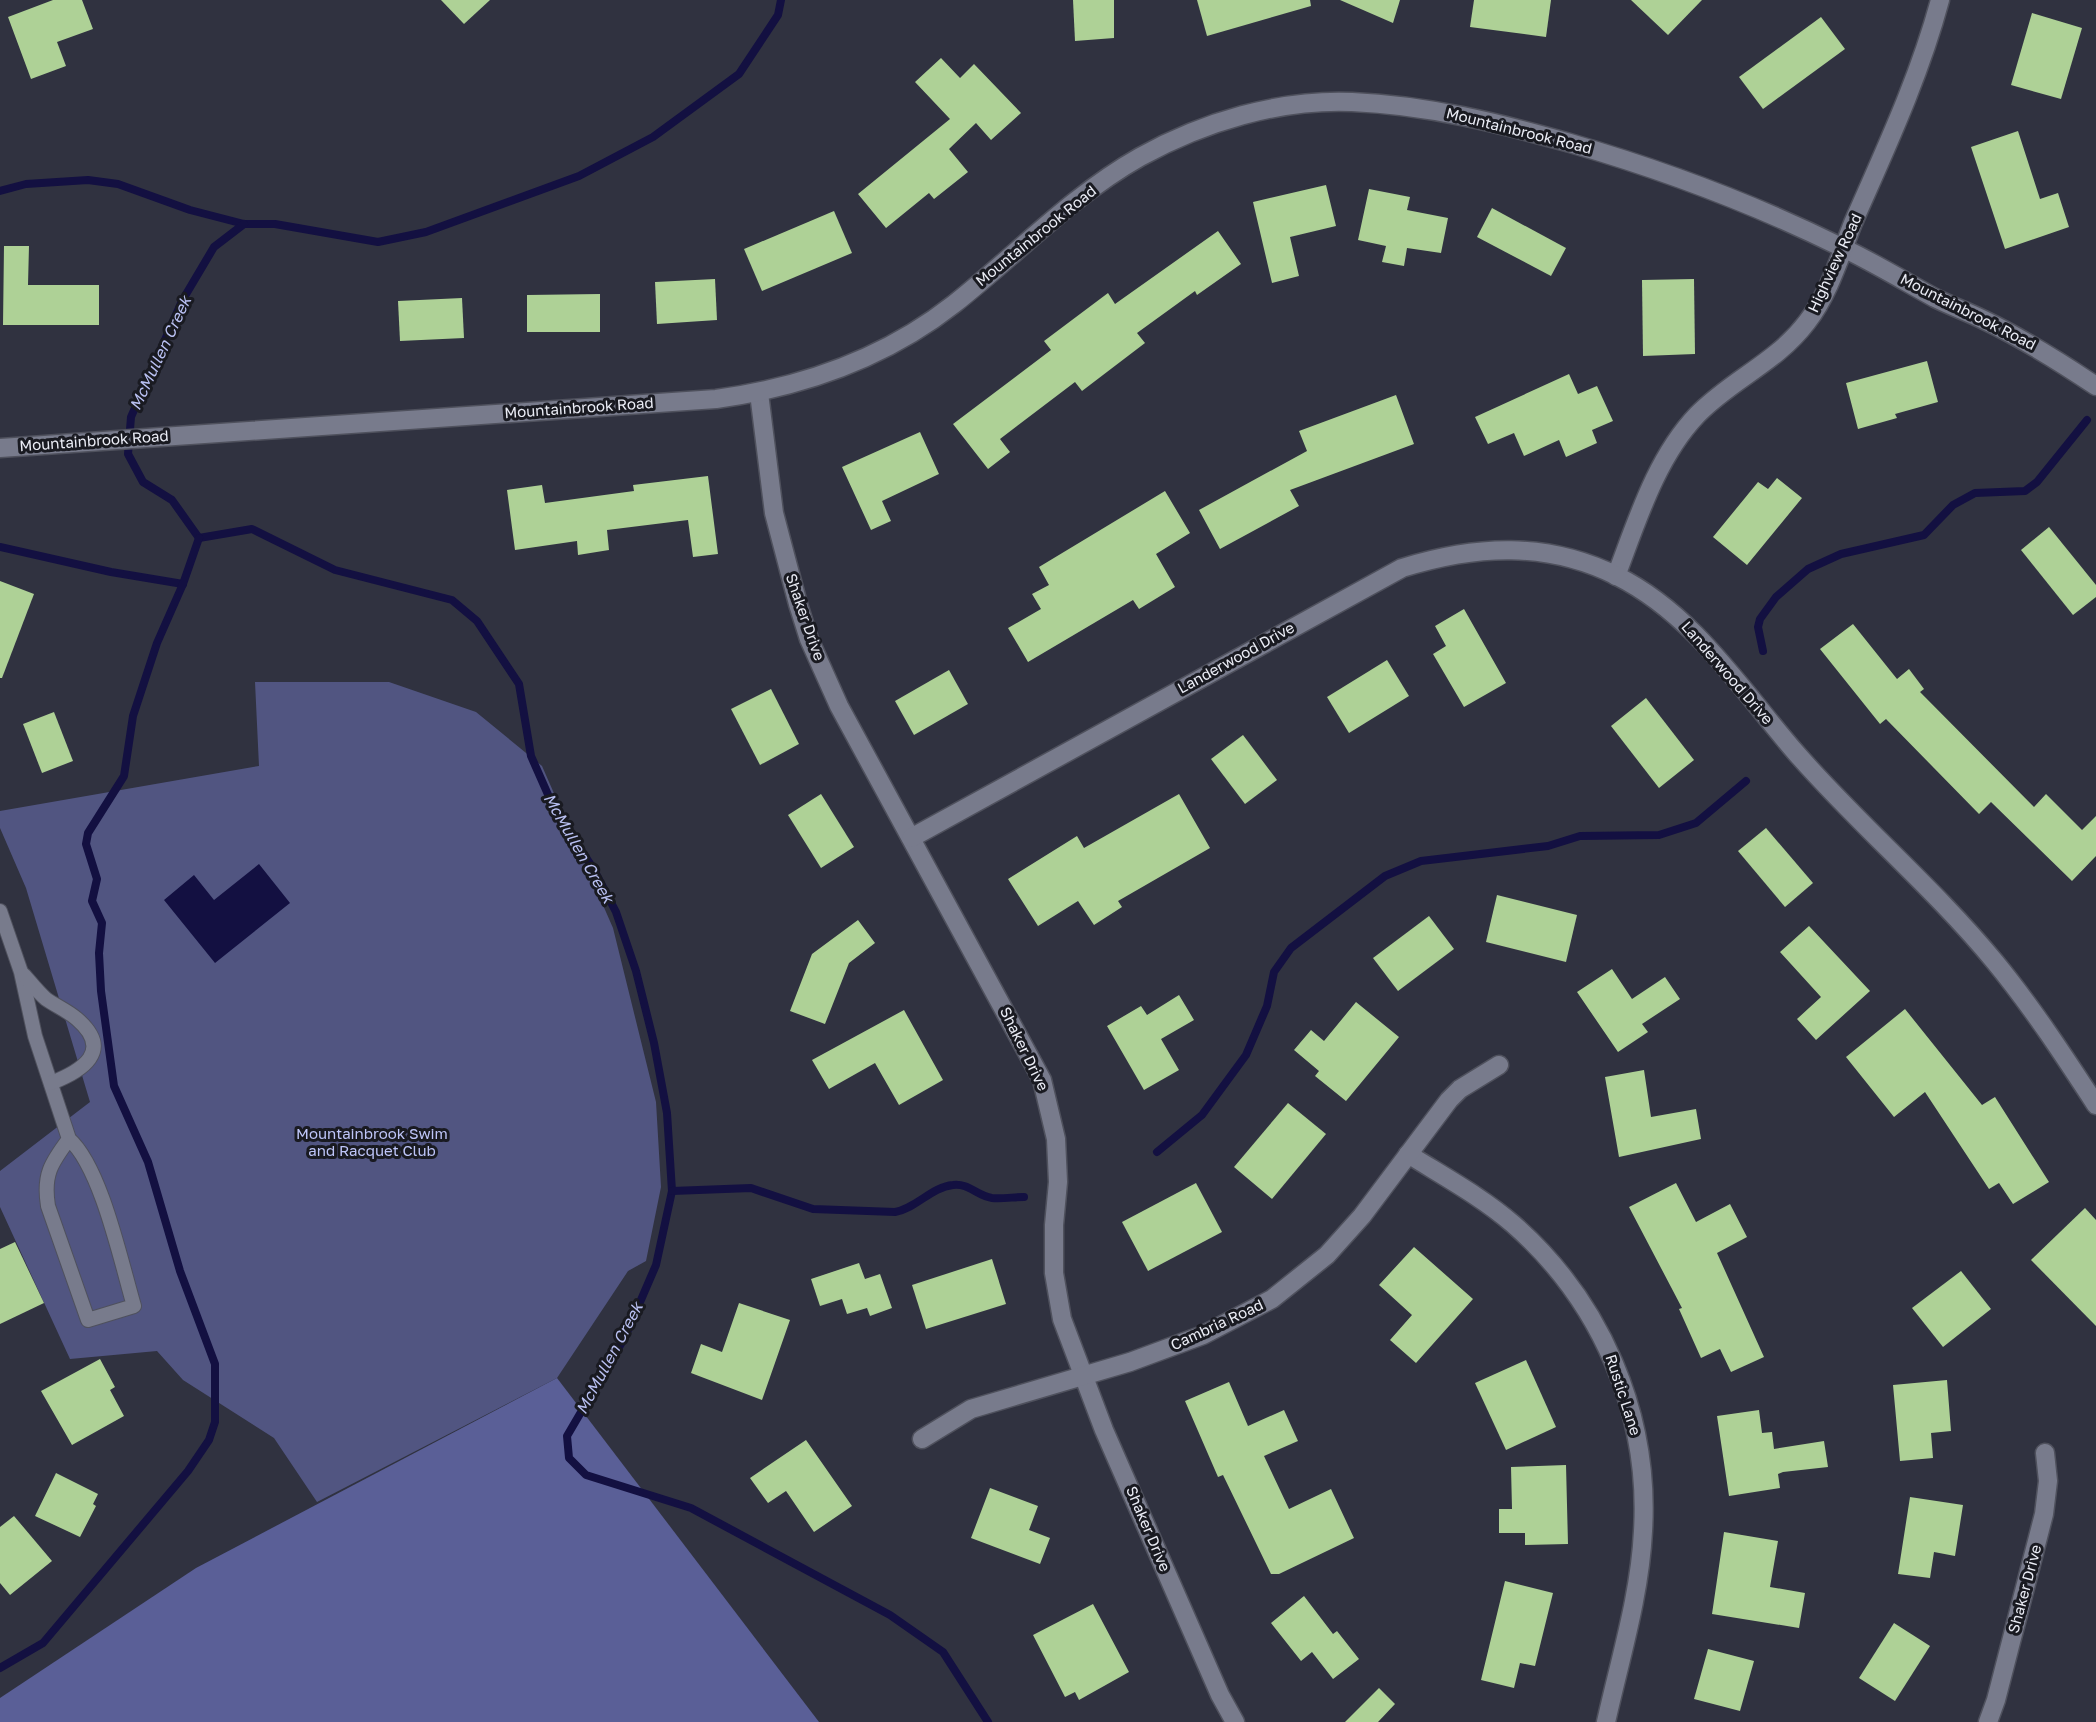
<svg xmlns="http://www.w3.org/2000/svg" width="2096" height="1722" font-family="'Golos Text',sans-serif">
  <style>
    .green { fill: #515581 }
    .forest { fill: #5a5f97 }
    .water { fill: #131041 }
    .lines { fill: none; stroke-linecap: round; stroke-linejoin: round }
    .stream { stroke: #131041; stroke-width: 8 }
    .building { fill: #aed196 }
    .lane-casing { stroke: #4f515d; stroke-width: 16 }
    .street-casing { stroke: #4f515d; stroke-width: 21 }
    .lane { stroke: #787b8c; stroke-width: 14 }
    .street { stroke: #787b8c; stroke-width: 18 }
    .labels { text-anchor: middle; stroke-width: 6; stroke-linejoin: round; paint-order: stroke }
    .street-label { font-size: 15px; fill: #ebedf6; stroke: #191a21 }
    .park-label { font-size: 15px; fill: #bec5f8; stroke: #191a21 }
    .water-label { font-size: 16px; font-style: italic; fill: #b9c0f2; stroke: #191a21 }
  </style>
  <rect width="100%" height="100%" fill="#303240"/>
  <path class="green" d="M 255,682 L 389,682 L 476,712 L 542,766 L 613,928 L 656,1102 L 661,1187 L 646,1261 L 628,1271 L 557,1378 L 317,1502 L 274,1438 L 183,1380 L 157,1351 L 70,1359 L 0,1207 L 0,1171 L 90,1102 L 26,888 L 0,828 L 0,811 L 259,766 Z"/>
  <path class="forest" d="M 557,1378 L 819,1722 L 0,1722 L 0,1698 L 196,1568 Z"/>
  <path class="water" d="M 259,864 L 290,903 L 215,963 L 164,900 L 194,875 L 214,900 Z"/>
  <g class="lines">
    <g class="stream">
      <path d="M 0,191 L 26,184 L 88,180 L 118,184 L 190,210 L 244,224 L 275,224 L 378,242 L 426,232 L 579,176 L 653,137 L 739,74 L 778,15 L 781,0"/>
      <path d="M 199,538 L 252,529 L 335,570 L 452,600 L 477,621 L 519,684 L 531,756 L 557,815 L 593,868 L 616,912 L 636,971 L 654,1043 L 667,1113 L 672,1191 L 656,1265 L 625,1337 L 567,1436 L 569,1458 L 586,1475 L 691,1508 L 890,1615 L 943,1652 L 988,1722"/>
      <path d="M 199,538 L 172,500 L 143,482 L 128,454 L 131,417 L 182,301 L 214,247 L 244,224"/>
      <path d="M 0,547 L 111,572 L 183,584"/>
      <path d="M 1763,651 L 1758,627 L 1760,619 L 1776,597 L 1808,569 L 1841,554 L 1924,535 L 1953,505 L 1975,493 L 2025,491 L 2037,482 L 2087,420"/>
      <path d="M 1157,1152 L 1202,1115 L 1246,1055 L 1267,1006 L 1274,972 L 1291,948 L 1385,876 L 1421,861 L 1548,846 L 1580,836 L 1659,835 L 1696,823 L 1746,781"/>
      <path d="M 672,1191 L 751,1188 L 813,1209 L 895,1212 C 917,1208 931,1187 953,1185 C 969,1183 977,1196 992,1198 C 1002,1199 1014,1197 1024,1197"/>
      <path d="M 0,1668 L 43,1643 L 188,1471 L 209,1440 L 215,1422 L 215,1364 L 180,1271 L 148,1162 L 114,1086 L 101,991 L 99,953 L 102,923 L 92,901 L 97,879 L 86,844 L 88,833 L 124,776 L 133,716 L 157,643 L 183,584 L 199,538"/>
    </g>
  </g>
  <g class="building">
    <path d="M 53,0 L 82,0 L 93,29 L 57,42 L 66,66 L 31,79 L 8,17 Z"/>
    <path d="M 441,0 L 490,0 L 464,24 Z"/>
    <path d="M 1073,0 L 1114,0 L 1114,38 L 1075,41 Z"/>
    <path d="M 1197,0 L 1310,0 L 1311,6 L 1207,36 Z"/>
    <path d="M 1340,0 L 1400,0 L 1393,23 Z"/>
    <path d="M 1474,0 L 1551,0 L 1546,37 L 1470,27 Z"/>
    <path d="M 1631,0 L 1702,0 L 1668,35 Z"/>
    <path d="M 2032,13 L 2082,28 L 2061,99 L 2011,85 Z"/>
    <path d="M 1821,17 L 1845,49 L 1763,109 L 1739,77 Z"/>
    <path d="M 941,58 L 960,78 L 974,64 L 1021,113 L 991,140 L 976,123 L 949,149 L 968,172 L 934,199 L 929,193 L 886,228 L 858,194 L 950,119 L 915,82 Z"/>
    <path d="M 2018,131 L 2040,199 L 2058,193 L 2069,227 L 2005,249 L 1971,147 Z"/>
    <path d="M 1326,185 L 1336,226 L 1290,237 L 1299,276 L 1272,283 L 1253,202 Z"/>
    <path d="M 1369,189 L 1410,197 L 1407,210 L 1448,218 L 1441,253 L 1407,248 L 1404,266 L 1382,262 L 1386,246 L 1358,240 Z"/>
    <path d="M 1492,208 L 1566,248 L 1551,276 L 1477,237 Z"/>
    <path d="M 834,211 L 852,253 L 762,291 L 744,249 Z"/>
    <path d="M 1218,231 L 1241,264 L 1197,295 L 1195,291 L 1137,333 L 1145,343 L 1082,391 L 1075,382 L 1000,439 L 1010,452 L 988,469 L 953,424 L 1051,350 L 1044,341 L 1108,293 L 1115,304 Z"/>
    <path d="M 4,246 L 29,246 L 28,285 L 99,285 L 99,325 L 3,325 Z"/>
    <path d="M 715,279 L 717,320 L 657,324 L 655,282 Z"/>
    <path d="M 1694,279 L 1695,354 L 1643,356 L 1642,280 Z"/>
    <path d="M 600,294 L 600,332 L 527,332 L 527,295 Z"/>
    <path d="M 462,298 L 464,338 L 400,341 L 398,301 Z"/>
    <path d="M 1927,361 L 1938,402 L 1895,414 L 1897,418 L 1858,429 L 1846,383 Z"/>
    <path d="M 1569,374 L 1578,394 L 1597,386 L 1613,421 L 1592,430 L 1597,443 L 1566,457 L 1559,440 L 1524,456 L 1514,433 L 1488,444 L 1475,417 Z"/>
    <path d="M 1396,395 L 1414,444 L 1290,490 L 1299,506 L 1220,549 L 1199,510 L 1307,451 L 1299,431 Z"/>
    <path d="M 920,432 L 939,474 L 882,501 L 891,521 L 871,530 L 842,467 Z"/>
    <path d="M 708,476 L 718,554 L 693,557 L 688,520 L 607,530 L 609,550 L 578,555 L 577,541 L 515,550 L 507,490 L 542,485 L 545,503 L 634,491 L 633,485 Z"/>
    <path d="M 1777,478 L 1802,498 L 1747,565 L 1713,537 L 1758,482 L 1768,489 Z"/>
    <path d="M 1165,491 L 1190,533 L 1156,554 L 1175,587 L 1139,609 L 1133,600 L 1028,662 L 1008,628 L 1041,609 L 1032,594 L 1049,585 L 1039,567 Z"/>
    <path d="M 2049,527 L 2096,585 L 2096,597 L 2073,615 L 2021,550 Z"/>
    <path d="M 0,581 L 34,594 L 2,678 L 0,678 Z"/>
    <path d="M 1464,609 L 1506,683 L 1464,707 L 1433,654 L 1446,646 L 1435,626 Z"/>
    <path d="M 1853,624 L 1897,679 L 1909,669 L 1924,689 L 1920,692 L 2034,807 L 2046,794 L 2082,830 L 2096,816 L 2096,856 L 2072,881 L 1991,802 L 1979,814 L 1886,719 L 1880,724 L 1820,649 Z"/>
    <path d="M 1387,660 L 1409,696 L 1349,733 L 1327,697 Z"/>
    <path d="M 949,670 L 968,704 L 914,735 L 895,701 Z"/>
    <path d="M 771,689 L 799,744 L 760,765 L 731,709 Z"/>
    <path d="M 1646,698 L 1694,760 L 1659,788 L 1611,726 Z"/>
    <path d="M 54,712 L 73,761 L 42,773 L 23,724 Z"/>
    <path d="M 1243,735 L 1277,780 L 1245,804 L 1211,759 Z"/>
    <path d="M 821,794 L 854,847 L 821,868 L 788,815 Z"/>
    <path d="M 1179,794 L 1210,848 L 1118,901 L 1122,907 L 1094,925 L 1078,901 L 1038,926 L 1008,879 L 1077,836 L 1084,848 Z"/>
    <path d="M 1766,828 L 1813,883 L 1785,907 L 1738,851 Z"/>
    <path d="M 1497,895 L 1577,915 L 1566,962 L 1486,942 Z"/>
    <path d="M 1429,916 L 1454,949 L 1398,991 L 1373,958 Z"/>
    <path d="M 858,920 L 875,943 L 849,963 L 825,1024 L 790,1011 L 812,954 Z"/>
    <path d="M 1809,926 L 1870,991 L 1816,1040 L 1797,1019 L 1821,997 L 1780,952 Z"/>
    <path d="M 1612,969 L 1632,999 L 1665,977 L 1680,999 L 1642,1024 L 1648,1032 L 1618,1052 L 1577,992 Z"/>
    <path d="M 1179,995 L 1194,1020 L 1161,1039 L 1179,1070 L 1144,1090 L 1107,1026 L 1141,1006 L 1147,1015 Z"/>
    <path d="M 1356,1002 L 1399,1037 L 1346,1101 L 1315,1076 L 1319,1071 L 1294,1050 L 1311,1030 L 1324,1041 Z"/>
    <path d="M 1905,1009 L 1982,1105 L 1995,1097 L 2049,1182 L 2013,1204 L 1999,1183 L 1989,1189 L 1925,1092 L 1894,1117 L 1846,1057 Z"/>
    <path d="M 904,1010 L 943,1080 L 899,1105 L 875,1063 L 829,1089 L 812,1060 Z"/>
    <path d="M 1644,1070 L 1651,1117 L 1696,1109 L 1701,1139 L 1619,1157 L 1605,1077 Z"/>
    <path d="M 1288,1103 L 1326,1134 L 1272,1199 L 1234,1167 Z"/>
    <path d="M 1196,1183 L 1222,1232 L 1148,1271 L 1122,1222 Z"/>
    <path d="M 1676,1183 L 1696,1222 L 1730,1204 L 1747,1237 L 1717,1253 L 1764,1357 L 1731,1372 L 1720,1349 L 1701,1358 L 1679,1309 L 1682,1308 L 1629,1207 Z"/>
    <path d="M 2085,1208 L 2096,1220 L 2096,1326 L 2031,1260 Z"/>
    <path d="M 15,1242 L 44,1303 L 0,1324 L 0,1249 Z"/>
    <path d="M 1414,1247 L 1473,1299 L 1416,1363 L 1390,1340 L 1412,1315 L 1379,1285 Z"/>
    <path d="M 992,1259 L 1006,1304 L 926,1329 L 912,1285 Z"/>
    <path d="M 859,1263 L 865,1279 L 880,1274 L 892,1308 L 870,1316 L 867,1308 L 847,1314 L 842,1299 L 820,1306 L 811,1279 Z"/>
    <path d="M 1961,1271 L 1991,1309 L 1943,1347 L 1912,1308 Z"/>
    <path d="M 739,1303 L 790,1320 L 762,1400 L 691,1373 L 701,1344 L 722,1352 Z"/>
    <path d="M 100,1359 L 115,1387 L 110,1390 L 124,1416 L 72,1445 L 41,1391 Z"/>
    <path d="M 1526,1360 L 1556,1427 L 1506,1450 L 1475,1383 Z"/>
    <path d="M 1947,1380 L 1951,1431 L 1931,1433 L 1933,1458 L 1900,1461 L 1893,1385 Z"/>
    <path d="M 1229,1382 L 1248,1426 L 1284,1410 L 1298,1441 L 1264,1456 L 1289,1509 L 1331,1489 L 1354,1538 L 1279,1574 L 1271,1574 L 1223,1475 L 1218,1477 L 1185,1401 Z"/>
    <path d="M 1759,1410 L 1762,1433 L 1772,1432 L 1774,1449 L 1824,1441 L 1828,1467 L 1783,1472 L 1778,1474 L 1780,1488 L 1729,1496 L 1717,1416 Z"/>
    <path d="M 806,1440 L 852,1506 L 814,1532 L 786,1491 L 768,1503 L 750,1478 Z"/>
    <path d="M 1566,1465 L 1568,1544 L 1525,1545 L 1525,1533 L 1499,1533 L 1499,1509 L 1512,1509 L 1511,1467 Z"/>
    <path d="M 56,1473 L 98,1494 L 93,1504 L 96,1506 L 80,1537 L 35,1516 Z"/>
    <path d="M 990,1488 L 1038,1506 L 1029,1530 L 1050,1538 L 1040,1564 L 971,1538 Z"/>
    <path d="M 1910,1497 L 1963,1505 L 1955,1556 L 1934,1552 L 1930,1578 L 1898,1574 Z"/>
    <path d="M 14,1516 L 52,1561 L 10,1595 L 0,1583 L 0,1527 Z"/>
    <path d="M 1724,1532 L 1778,1541 L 1770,1587 L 1805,1593 L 1799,1628 L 1712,1614 Z"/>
    <path d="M 1505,1581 L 1553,1593 L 1535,1666 L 1520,1663 L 1514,1688 L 1481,1680 Z"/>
    <path d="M 1304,1596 L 1333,1634 L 1337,1631 L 1359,1659 L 1333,1679 L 1312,1652 L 1301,1661 L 1271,1623 Z"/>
    <path d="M 1093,1604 L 1129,1672 L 1079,1700 L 1075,1692 L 1065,1697 L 1033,1635 Z"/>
    <path d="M 1894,1623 L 1930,1646 L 1895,1701 L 1859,1678 Z"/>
    <path d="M 1708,1649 L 1754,1661 L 1740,1711 L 1694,1699 Z"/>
    <path d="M 1379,1688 L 1395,1704 L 1378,1722 L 1345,1722 Z"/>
  </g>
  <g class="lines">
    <g class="lane-casing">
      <g id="lane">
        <path d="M 0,911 L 21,972 L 35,1036 L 69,1139 C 101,1167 121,1262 134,1306 L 88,1320 L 48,1206 C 43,1175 51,1163 69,1139"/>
        <path d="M 24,975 C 31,983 38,992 46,999 C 56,1006 68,1011 77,1019 C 114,1051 82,1071 51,1083"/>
      </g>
    </g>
    <g class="street-casing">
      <g id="street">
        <path d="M 759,393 L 774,513 L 798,604 L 809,639 L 839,706 L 1042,1080 L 1056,1139 L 1058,1182 L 1054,1225 L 1054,1273 L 1062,1319 L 1104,1430 L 1220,1695 L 1235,1722"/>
        <path d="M 0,448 L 716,399 C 803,387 884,359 954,304 C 1016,255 1071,196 1140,157 C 1203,122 1279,99 1352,102 C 1427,105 1499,123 1570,143 C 1663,170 1754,204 1841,247 C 1873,262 1904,281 1935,298 C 1951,306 1968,312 1984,320 C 2024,339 2060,362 2096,386"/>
        <path d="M 1616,576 C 1637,521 1656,458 1697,415 C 1732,379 1776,363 1807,322 C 1829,294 1840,256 1853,223 C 1885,150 1919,78 1940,0"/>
        <path d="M 911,838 L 1402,568 C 1476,545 1547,541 1617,576 C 1695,615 1742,691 1797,754 C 1860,826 1934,888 1995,962 C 2032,1007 2064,1056 2096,1105"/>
        <path d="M 1408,1154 C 1443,1176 1482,1197 1513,1224 C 1601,1301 1650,1414 1643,1531 C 1640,1595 1620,1659 1606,1722"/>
        <path d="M 922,1439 L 971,1409 L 1130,1362 L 1203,1335 L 1272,1299 L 1327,1255 L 1362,1216 L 1449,1100 L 1460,1089 L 1499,1065"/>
        <path d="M 1988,1722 L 1996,1700 L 2044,1514 L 2048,1481 L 2045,1453"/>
      </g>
    </g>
    <use href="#lane" class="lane"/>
    <use href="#street" class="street"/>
  </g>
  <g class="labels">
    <g class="street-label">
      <text transform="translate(1519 131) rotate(14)" y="5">Mountainbrook Road</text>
      <text transform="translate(1036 236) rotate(-39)" y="5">Mountainbrook Road</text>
      <text transform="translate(1835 263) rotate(-65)" y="5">Highview Road</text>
      <text transform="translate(1968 312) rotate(27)" y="5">Mountainbrook Road</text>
      <text transform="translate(579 408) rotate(-4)" y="5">Mountainbrook Road</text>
      <text transform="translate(94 441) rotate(-4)" y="5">Mountainbrook Road</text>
      <text transform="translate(805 617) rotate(71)" y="5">Shaker Drive</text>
      <text transform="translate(1236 658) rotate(-29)" y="5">Landerwood Drive</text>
      <text transform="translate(1727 673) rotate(49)" y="5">Landerwood Drive</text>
      <text transform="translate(1024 1049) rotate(64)" y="5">Shaker Drive</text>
      <text transform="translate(1217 1325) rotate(-25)" y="5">Cambria Road</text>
      <text transform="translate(1623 1395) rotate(72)" y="5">Rustic Lane</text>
      <text transform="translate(1148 1529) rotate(67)" y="5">Shaker Drive</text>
      <text transform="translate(2025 1589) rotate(-75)" y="5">Shaker Drive</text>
    </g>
    <g class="park-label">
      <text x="372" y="1139">Mountainbrook Swim<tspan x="372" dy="17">and Racquet Club</tspan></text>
    </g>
    <g class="water-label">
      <text transform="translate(160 353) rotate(-65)" y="6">McMullen Creek</text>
      <text transform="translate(579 848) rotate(60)" y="6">McMullen Creek</text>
      <text transform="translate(609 1358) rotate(-62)" y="6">McMullen Creek</text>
    </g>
  </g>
</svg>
